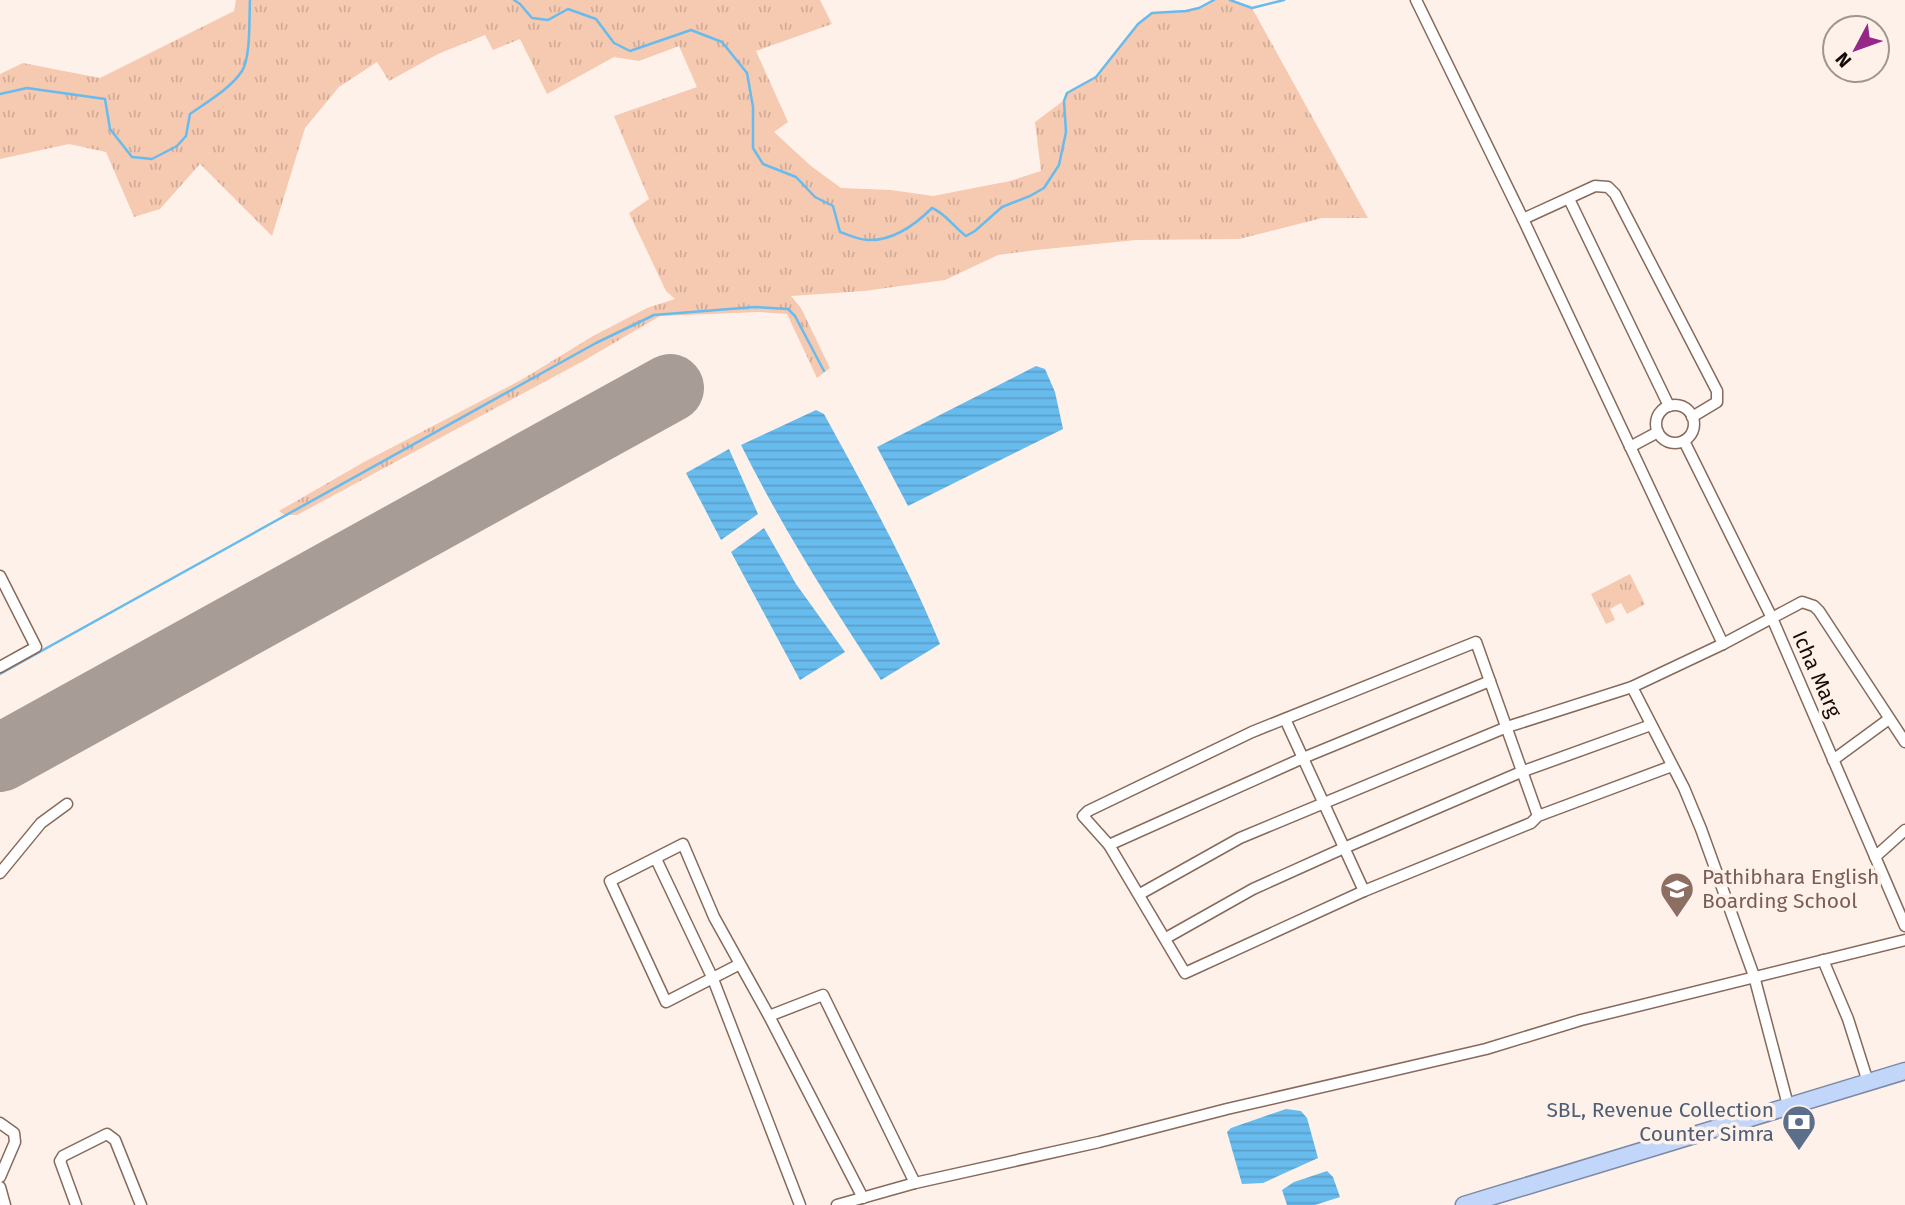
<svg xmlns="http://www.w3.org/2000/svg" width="1905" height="1205" font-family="'Fira Sans',sans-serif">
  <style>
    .grass { fill: url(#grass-tufts) }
    .water { fill: url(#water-rules) }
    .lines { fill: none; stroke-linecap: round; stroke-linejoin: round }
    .stream { stroke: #68bbed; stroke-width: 2.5 }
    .runway { stroke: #a89c96; stroke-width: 68 }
    .minor-casing { stroke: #866a5b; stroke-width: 13 }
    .trunk-casing { stroke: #7b89a4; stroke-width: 19 }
    .minor { stroke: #fff; stroke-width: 10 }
    .trunk { stroke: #c2d6fa; stroke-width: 16 }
    .labels { text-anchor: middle; stroke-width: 7; stroke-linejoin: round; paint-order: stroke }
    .street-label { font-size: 21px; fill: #160c07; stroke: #fef1ea }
    .education-label { font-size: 21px; fill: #785e54; stroke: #fef1ea; text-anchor: start }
    .service-label { font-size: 21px; fill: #4e5e75; stroke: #fef1ea; text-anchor: end }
  </style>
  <defs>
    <pattern id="grass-tufts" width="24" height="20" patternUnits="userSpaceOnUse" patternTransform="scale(1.75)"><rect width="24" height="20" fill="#f6c9b1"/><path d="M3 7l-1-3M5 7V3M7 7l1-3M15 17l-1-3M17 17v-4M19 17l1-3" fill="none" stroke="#d2ab97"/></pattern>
    <pattern id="water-rules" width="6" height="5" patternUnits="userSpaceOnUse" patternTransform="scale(1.75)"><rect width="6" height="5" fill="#68bbed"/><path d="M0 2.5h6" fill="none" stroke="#59a0ca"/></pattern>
  </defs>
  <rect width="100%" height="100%" fill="#fef1ea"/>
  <g class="grass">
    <path d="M 236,0 L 820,0 L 832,24 L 756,51 L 788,122 L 774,132 L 811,166 L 841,188 L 891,190 L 933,196 L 1010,181 L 1041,171 L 1035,122 L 1063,101 L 1067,93 L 1096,77 L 1132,30 L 1152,13 L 1186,11 L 1199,8 L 1214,0 L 1230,0 L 1252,8 L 1368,218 L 1322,218 L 1239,239 L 1136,240 L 1036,250 L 998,255 L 945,280 L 864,291 L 791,296 L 801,308 L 830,368 L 817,378 L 787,314 L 759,312 L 660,316 L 585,360 L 297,515 L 285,515 L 279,511 L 364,462 L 521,380 L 593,336 L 647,308 L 675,299 L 666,291 L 629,213 L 649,199 L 614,116 L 697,87 L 679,46 L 639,61 L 614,57 L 547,94 L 520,39 L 493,50 L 485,35 L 438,54 L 389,81 L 377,62 L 339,87 L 305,128 L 272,236 L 200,164 L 160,209 L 134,217 L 106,152 L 69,144 L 0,159 L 0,74 L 23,63 L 100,78 L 234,11 Z"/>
    <path d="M 1630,574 L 1645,604 L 1627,614 L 1621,603 L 1610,609 L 1615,620 L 1606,624 L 1591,594 Z"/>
  </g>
  <g class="water">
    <path d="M 1036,366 L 1045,369 L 1055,392 L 1063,429 L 908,506 L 877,447 Z"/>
    <path d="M 816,410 L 824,414 C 865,489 907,564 940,644 L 881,680 C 830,603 782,527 741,445 Z"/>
    <path d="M 729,449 L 758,514 L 721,540 L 686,473 Z"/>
    <path d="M 764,528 L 796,584 L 845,652 L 800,680 L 731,552 Z"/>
    <path d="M 1286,1109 L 1301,1111 L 1307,1118 L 1318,1158 L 1263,1183 L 1242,1184 L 1227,1132 L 1231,1128 Z"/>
    <path d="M 1327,1171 L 1333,1177 L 1340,1197 L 1315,1205 L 1287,1205 L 1282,1190 L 1294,1182 Z"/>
  </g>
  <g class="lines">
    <g class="stream">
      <path d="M 514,0 L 520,4 L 532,18 L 548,20 L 568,9 L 596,19 L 614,43 L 630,51 L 691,30 L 722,42 L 747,73 L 753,107 L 753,148 L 763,164 L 796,177 L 815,197 L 833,206 L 840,232 C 849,235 859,240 868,240 C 893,241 916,224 932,208 C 945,213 954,227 966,236 L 975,231 L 1002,207 L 1030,196 L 1044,188 L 1059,165 L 1066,132 L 1064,101 L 1067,93 L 1096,77 L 1138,24 L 1152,13 L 1186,11 L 1199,8 L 1214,0"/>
      <path d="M 1230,0 L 1252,8 L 1284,0"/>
      <path d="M 0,94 L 27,88 L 105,99 L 110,129 L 132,157 L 152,159 L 177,146 L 186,136 L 190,114 C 207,102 230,89 242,71 C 251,57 249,17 250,0"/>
      <path d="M 0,674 L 596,343 L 654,315 L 755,307 L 788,309 L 795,316 L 824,371"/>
    </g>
    <path class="runway" d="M 0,758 L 670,388"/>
    <g class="minor-casing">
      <g id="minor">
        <path d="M 1416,0 L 1523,219 L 1723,644"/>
        <path d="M 1569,199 L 1669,406"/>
        <path d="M 1523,219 L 1595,186 L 1608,187 L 1615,194 L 1717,391 L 1717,402 L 1692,417"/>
        <circle cx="1675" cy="424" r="19"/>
        <path d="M 1684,441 L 1772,618 L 1905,926"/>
        <path d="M 1630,447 L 1658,432"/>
        <path d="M 0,576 L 36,647 L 0,667"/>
        <path d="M 1632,687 L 1684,788 L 1701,829 L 1754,976 L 1788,1105"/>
        <path d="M 1285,719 L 1364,891"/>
        <path d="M 1833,760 L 1889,719"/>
        <path d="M 1538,816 L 1531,823 L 1364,891 L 1185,973 L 1109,845 L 1083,816 L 1088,811 L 1252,732 L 1476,642 L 1538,816 L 1672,766"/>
        <path d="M 1109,845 L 1303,758 L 1490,681"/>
        <path d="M 1875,857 L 1905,830"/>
        <path d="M 656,859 L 713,979 L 800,1205"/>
        <path d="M 0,873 L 41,823 L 67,804"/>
        <path d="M 1140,894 L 1240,838 L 1507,727 L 1632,687 L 1723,644 L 1802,602 L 1814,606 L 1819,611 L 1905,742"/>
        <path d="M 1166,938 L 1253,889 L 1344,848 L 1521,772 L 1651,725"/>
        <path d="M 1823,960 L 1848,1019 L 1868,1082"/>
        <path d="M 740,964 L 666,1002 L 610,881 L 683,844 L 714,917 L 769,1016 L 863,1198"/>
        <path d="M 769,1016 L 823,995 L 915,1183"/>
        <path d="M 0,1123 L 14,1133 L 15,1142 L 0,1177"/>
        <path d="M 0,1187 L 5,1205"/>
        <path d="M 76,1205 L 60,1161 L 63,1156 L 107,1134 L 115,1140 L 141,1205"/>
        <path d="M 837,1205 L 915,1183 L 1099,1142 L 1227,1109 L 1486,1049 L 1581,1020 L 1905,940"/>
      </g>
    </g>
    <g class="trunk-casing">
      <path id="trunk" d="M 1464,1205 L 1905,1071"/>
    </g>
    <use href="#minor" class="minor"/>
    <use href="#trunk" class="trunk"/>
  </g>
  <defs>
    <g id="school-pin" transform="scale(1.75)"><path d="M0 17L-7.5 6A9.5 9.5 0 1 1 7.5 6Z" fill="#8d6e63" stroke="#fef1ea"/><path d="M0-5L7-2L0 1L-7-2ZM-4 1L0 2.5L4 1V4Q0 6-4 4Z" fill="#fff"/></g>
    <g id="bank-pin" transform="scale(1.75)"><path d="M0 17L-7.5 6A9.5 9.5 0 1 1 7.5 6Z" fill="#5c6f8a" stroke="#fef1ea"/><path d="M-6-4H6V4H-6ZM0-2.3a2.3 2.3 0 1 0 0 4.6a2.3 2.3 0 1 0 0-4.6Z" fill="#fff"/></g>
  </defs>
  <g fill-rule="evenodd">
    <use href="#school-pin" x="1677" y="889"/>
    <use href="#bank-pin" x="1799" y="1122"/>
  </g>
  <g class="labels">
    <g class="street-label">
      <text transform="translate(1817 674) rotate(66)" y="7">Icha Marg</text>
    </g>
    <g class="education-label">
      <text x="1702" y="884">Pathibhara English<tspan x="1702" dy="24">Boarding School</tspan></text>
    </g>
    <g class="service-label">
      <text x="1774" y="1117">SBL, Revenue Collection<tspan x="1774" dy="24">Counter Simra</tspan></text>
    </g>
  </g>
  <g transform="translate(1856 49) rotate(229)"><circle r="33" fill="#fef1ea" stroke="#a1958f" stroke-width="2"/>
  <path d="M0-5L12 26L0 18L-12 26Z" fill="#952788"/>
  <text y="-10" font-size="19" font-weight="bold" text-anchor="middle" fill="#160c07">N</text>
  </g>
</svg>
